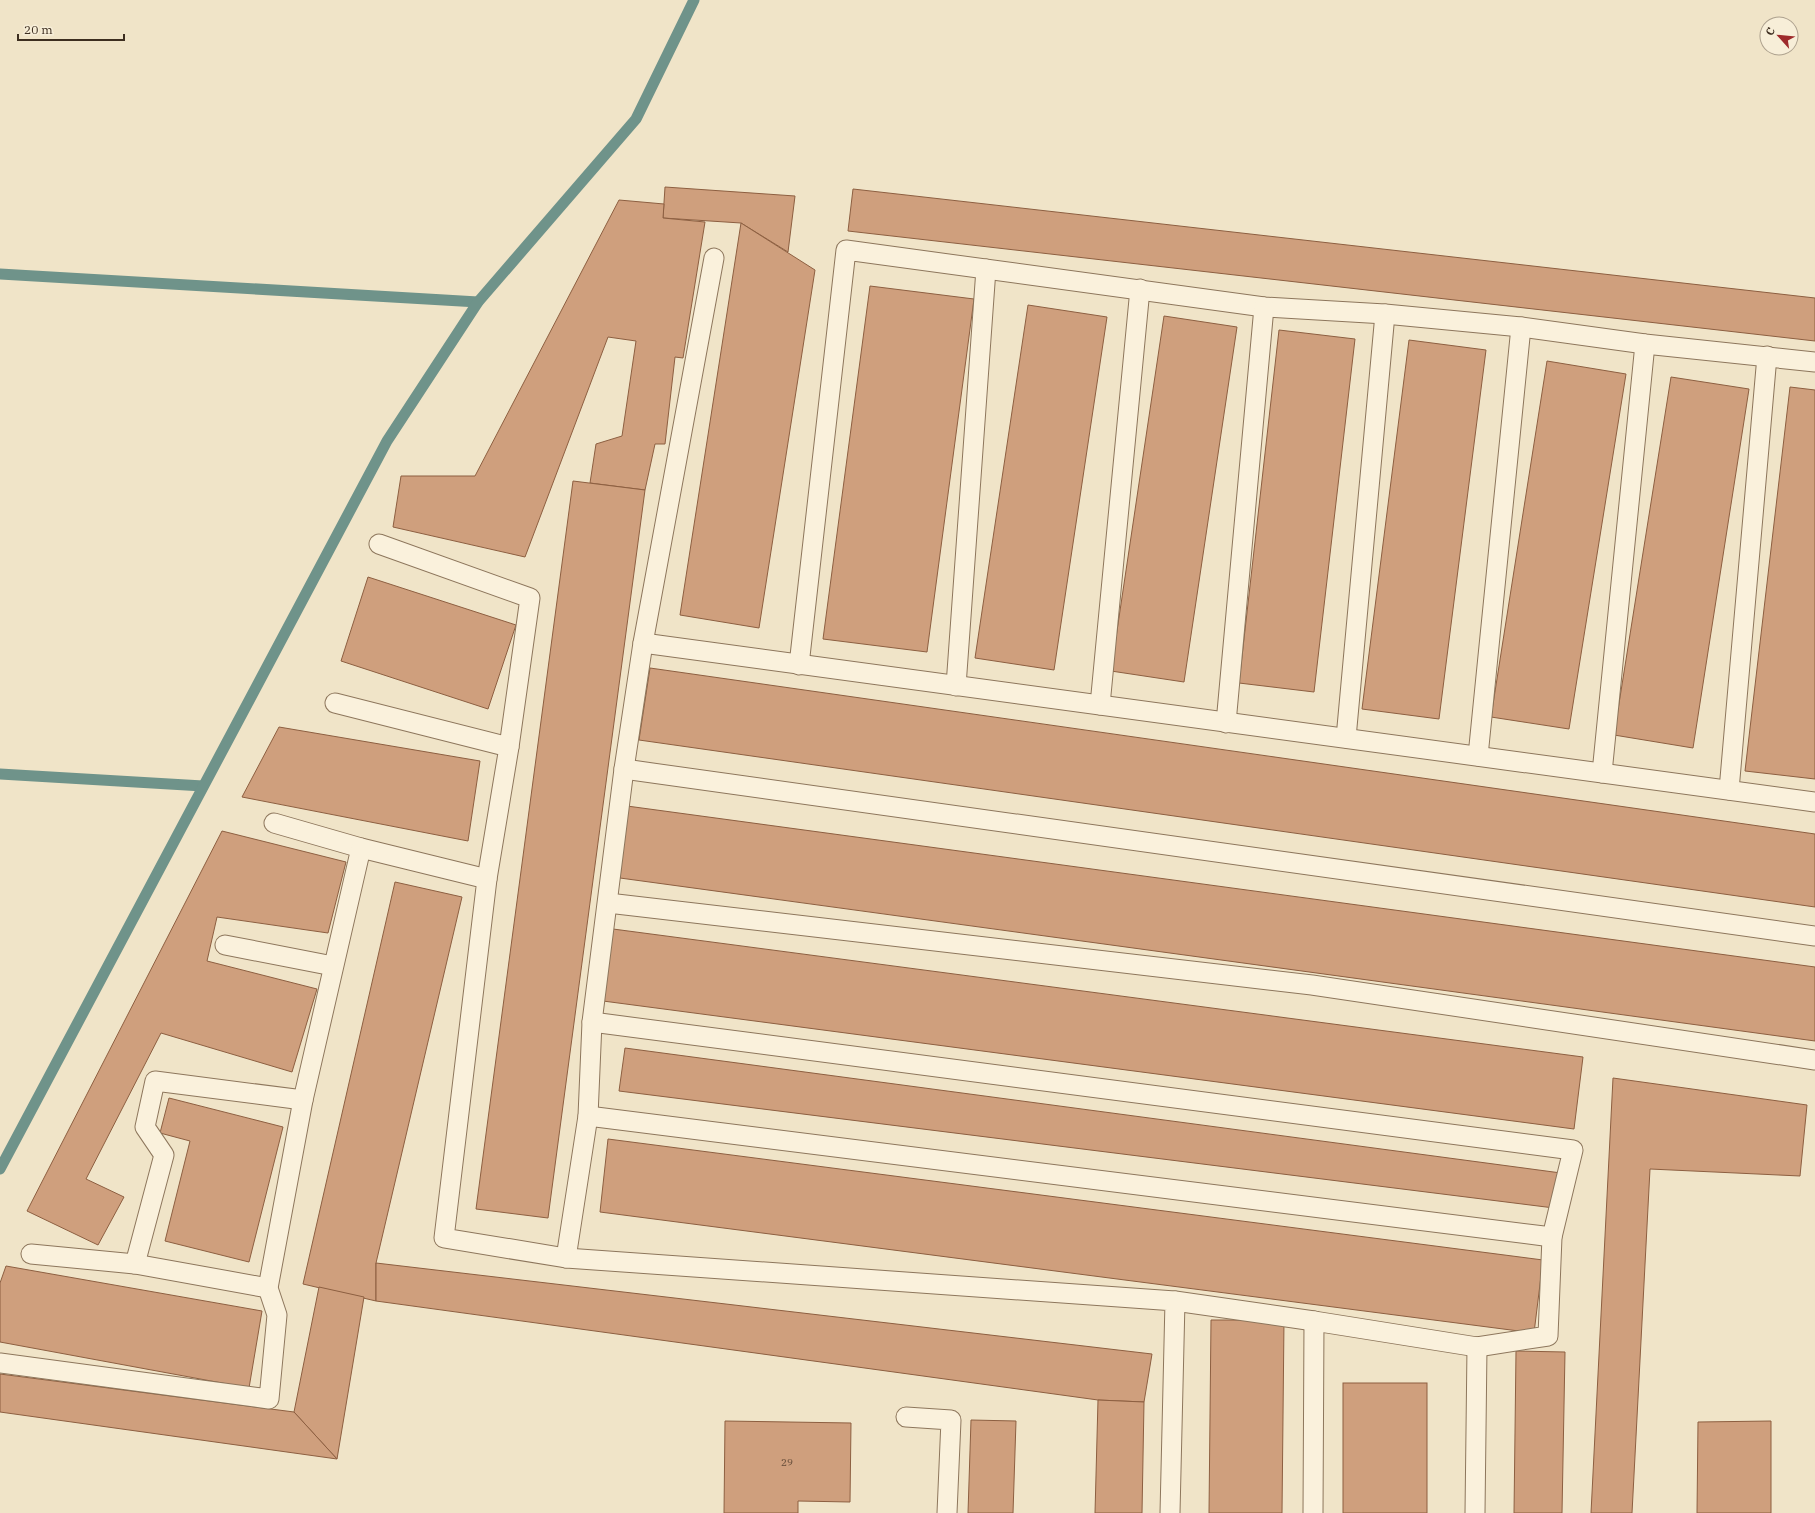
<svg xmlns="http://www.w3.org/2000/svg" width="1815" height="1513" font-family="'IBM Plex Serif',serif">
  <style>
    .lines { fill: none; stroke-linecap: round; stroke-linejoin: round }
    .stream { stroke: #6f938a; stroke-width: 11 }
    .building { fill: #cf9f7d; stroke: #8d5f41 }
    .lane-casing { stroke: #8d765c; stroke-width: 21 }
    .lane { stroke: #faf1dc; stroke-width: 19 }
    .labels { text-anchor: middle; stroke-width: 3.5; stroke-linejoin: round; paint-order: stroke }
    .number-label { font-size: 10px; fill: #624a37 }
  </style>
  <rect width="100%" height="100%" fill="#f0e4c8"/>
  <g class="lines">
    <g class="stream">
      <path d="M 0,274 L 478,302"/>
      <path d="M 0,774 L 203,786"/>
      <path d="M 0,1169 L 387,441 L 478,302 L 636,119 L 694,0"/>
    </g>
  </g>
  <g class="building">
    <path d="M 665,187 L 795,196 L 788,252 L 741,223 L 663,218 Z"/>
    <path d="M 853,189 L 1815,298 L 1815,341 L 848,231 Z"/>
    <path d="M 619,200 L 664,204 L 663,218 L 705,222 L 683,358 L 675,357 L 665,444 L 655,444 L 645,490 L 590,483 L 596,444 L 622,436 L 636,341 L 608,337 L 525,557 L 393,527 L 401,476 L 475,476 Z"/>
    <path d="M 741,223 L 815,270 L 759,628 L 680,615 Z"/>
    <path d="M 870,286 L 974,299 L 927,652 L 823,639 Z"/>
    <path d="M 1028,305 L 1107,317 L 1054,670 L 975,658 Z"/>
    <path d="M 1164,316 L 1237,327 L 1184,682 L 1111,671 Z"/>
    <path d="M 1279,330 L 1355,339 L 1314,692 L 1239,683 Z"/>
    <path d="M 1409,340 L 1486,350 L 1439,719 L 1362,709 Z"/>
    <path d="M 1547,361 L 1626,374 L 1569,729 L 1491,717 Z"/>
    <path d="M 1671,377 L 1749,389 L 1693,748 L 1614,735 Z"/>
    <path d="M 1790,387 L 1815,390 L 1815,779 L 1745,771 Z"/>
    <path d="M 573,481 L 645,490 L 548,1218 L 476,1209 Z"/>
    <path d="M 368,577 L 516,625 L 488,709 L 341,661 Z"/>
    <path d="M 650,668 L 1815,834 L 1815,907 L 639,740 Z"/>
    <path d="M 279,727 L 480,761 L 468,841 L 242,797 Z"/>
    <path d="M 627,806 L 1815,967 L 1815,1041 L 620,878 Z"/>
    <path d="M 222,831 L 346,862 L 328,933 L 217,917 L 207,961 L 317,989 L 292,1072 L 161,1033 L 86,1179 L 124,1197 L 98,1245 L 27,1211 Z"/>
    <path d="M 395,882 L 462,897 L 376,1263 L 376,1301 L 303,1284 Z"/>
    <path d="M 613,929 L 1583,1057 L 1574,1129 L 603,1001 Z"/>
    <path d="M 625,1048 L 1561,1173 L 1554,1208 L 619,1091 Z"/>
    <path d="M 1613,1078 L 1807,1105 L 1800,1176 L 1650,1169 L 1632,1513 L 1591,1513 Z"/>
    <path d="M 169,1098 L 283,1127 L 249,1262 L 165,1241 L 190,1141 L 160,1133 Z"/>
    <path d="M 608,1139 L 1543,1260 L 1534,1333 L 600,1212 Z"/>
    <path d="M 376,1263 L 1152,1354 L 1144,1402 L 1098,1400 L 376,1301 Z"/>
    <path d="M 6,1266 L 262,1311 L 249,1388 L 0,1342 L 0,1283 Z"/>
    <path d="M 319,1287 L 364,1297 L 337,1459 L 294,1412 Z"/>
    <path d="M 1211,1320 L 1284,1320 L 1282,1513 L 1209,1513 Z"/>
    <path d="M 1516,1351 L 1565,1352 L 1562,1513 L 1514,1513 Z"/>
    <path d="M 0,1374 L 294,1412 L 337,1459 L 0,1412 Z"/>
    <rect x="1343" y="1383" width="84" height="130"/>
    <path d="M 1098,1400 L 1144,1402 L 1142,1513 L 1095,1513 Z"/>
    <path d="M 971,1420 L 1016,1421 L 1013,1513 L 968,1513 Z"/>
    <path d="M 725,1421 L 851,1423 L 850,1502 L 798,1501 L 798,1513 L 724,1513 Z"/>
    <path d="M 1771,1421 L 1771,1513 L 1697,1513 L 1698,1422 Z"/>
  </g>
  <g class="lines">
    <g class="lane-casing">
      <g id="lane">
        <path d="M 379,544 L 530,598 L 509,747"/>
        <path d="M 643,643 L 1815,802"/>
        <path d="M 799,665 L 846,250 L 1264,307 L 1385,314 L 1521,327 L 1645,344 L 1815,362"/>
        <path d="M 956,686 L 986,269"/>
        <path d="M 335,703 L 509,747 L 487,879"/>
        <path d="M 1100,705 L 1140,289"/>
        <path d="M 1226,723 L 1264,307"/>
        <path d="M 1346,738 L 1385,314"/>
        <path d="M 1478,756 L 1521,327"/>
        <path d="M 624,769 L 1815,936"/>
        <path d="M 1602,773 L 1645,344"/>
        <path d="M 1729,790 L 1767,356"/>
        <path d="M 274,823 L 361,848 L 487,879 L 444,1238 L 566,1258 L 1175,1301 L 1170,1513"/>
        <path d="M 608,903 L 1312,985 L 1815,1060"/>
        <path d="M 225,945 L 333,966"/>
        <path d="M 592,1022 L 1573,1150 L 1552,1237 L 1548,1336 L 1477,1347 L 1314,1321 L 1313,1513"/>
        <path d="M 588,1116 L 1552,1237"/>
        <path d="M 31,1254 L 135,1264 L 268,1288"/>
        <path d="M 566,1258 L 588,1116 L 592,1022 L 624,769 L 643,643 L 714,258"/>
        <path d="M 135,1264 L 164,1155 L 145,1127 L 155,1081 L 303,1100 L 361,848"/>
        <path d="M 1175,1301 L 1314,1321"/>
        <path d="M 0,1363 L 269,1399 L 277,1315 L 268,1288 L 303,1100"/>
        <path d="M 906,1417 L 951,1420 L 947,1513"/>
        <path d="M 1475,1513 L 1477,1347"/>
      </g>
    </g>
    <use href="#lane" class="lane"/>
  </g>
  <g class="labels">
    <g class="number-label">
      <text x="787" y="1466">29</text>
    </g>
  </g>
  <g transform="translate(1779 36) rotate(297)"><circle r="19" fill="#f7eed8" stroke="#ada18e"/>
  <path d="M0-3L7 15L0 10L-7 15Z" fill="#9e2a2b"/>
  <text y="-6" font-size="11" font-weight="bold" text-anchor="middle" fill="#3d2e20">С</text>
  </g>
  <path d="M18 34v6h106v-6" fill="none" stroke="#3d2e20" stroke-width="2"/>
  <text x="24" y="34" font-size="12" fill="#3d2e20" stroke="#f7eed8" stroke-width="3" paint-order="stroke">20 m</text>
</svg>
